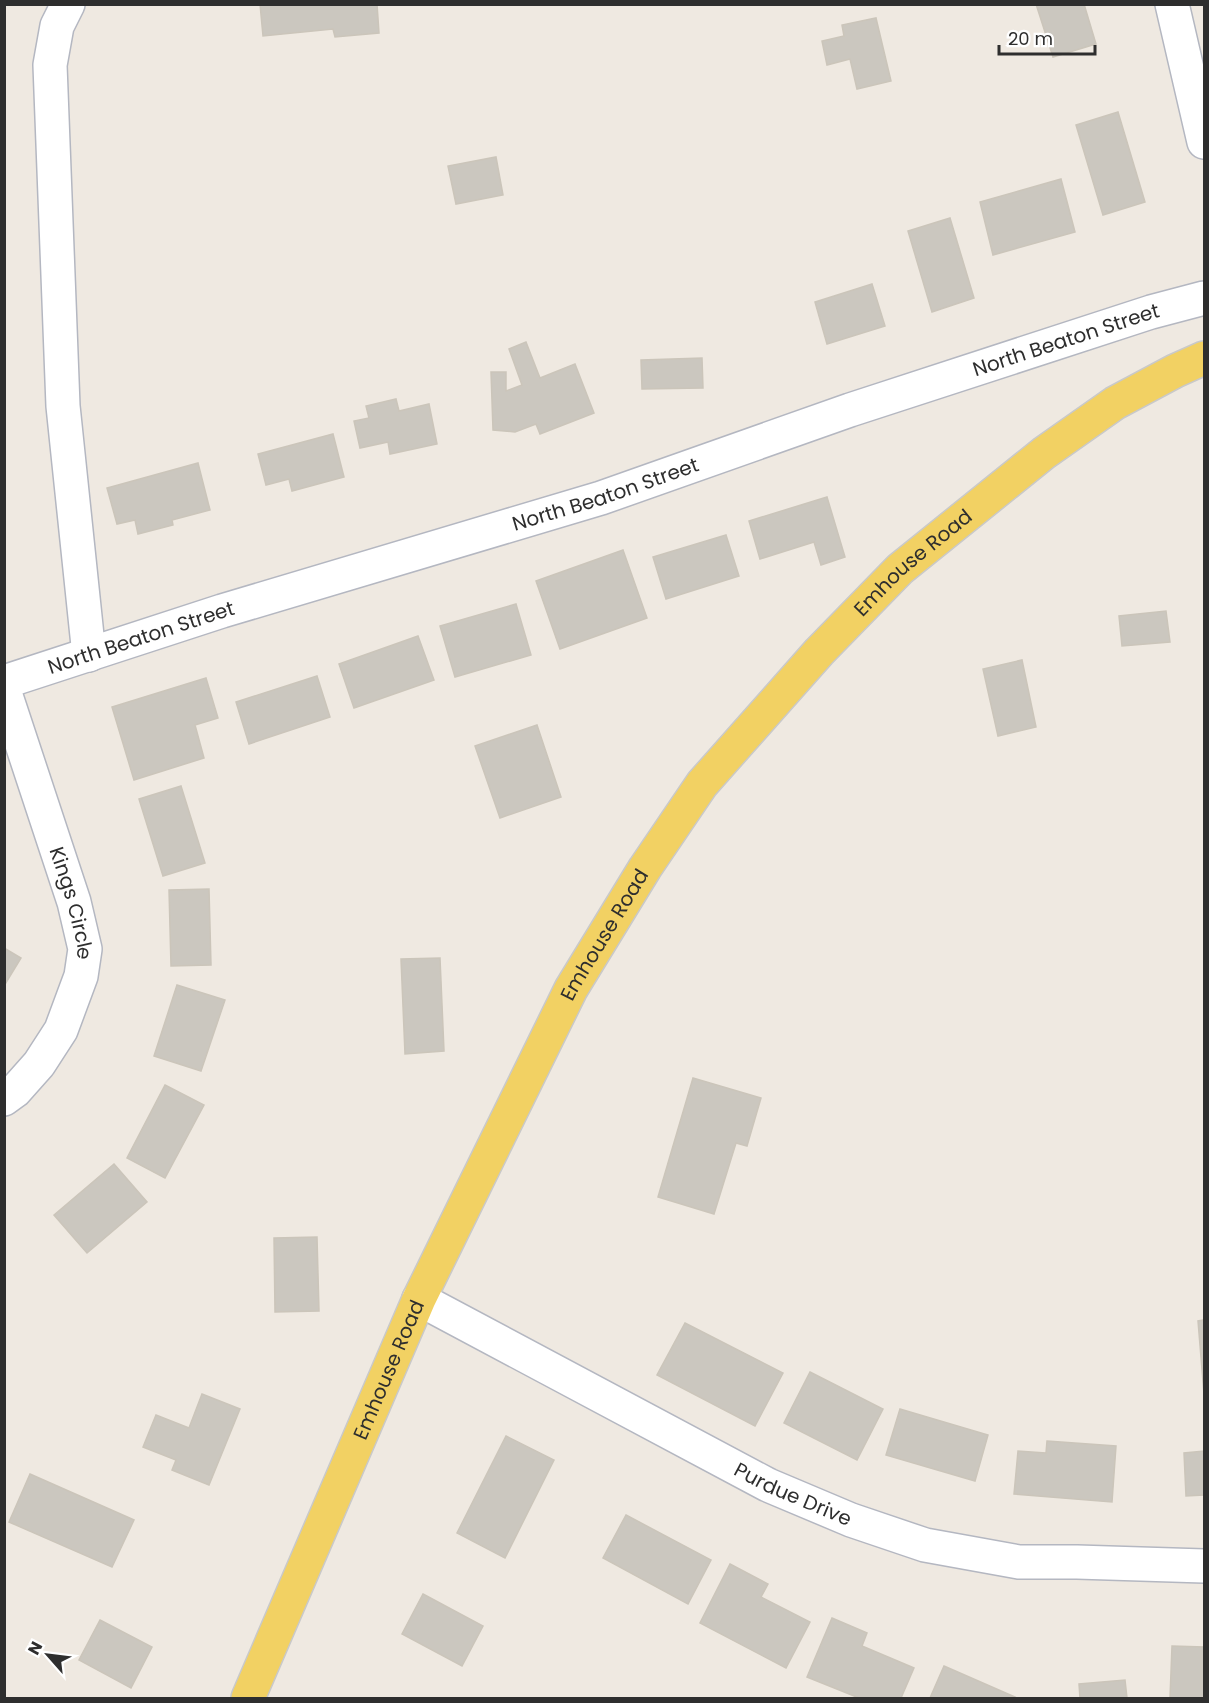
<svg xmlns="http://www.w3.org/2000/svg" width="1209" height="1703" font-family="Poppins,sans-serif">
  <style>
    .building { fill: #cbc7bf; stroke: #cbc5ba; stroke-width: 1.5 }
    .lines { fill: none; stroke-linecap: round; stroke-linejoin: round }
    .minor-casing { stroke: #b4b7c1; stroke-width: 36 }
    .major-casing { stroke: #c9c9c9; stroke-width: 36 }
    .minor { stroke: #fff; stroke-width: 33 }
    .major { stroke: #f2d163; stroke-width: 33 }
    .labels { text-anchor: middle; stroke-width: 6; stroke-linejoin: round; paint-order: stroke }
    .street-label { font-size: 20px; fill: #2e2e2e; stroke: #fff }
  </style>
  <rect width="100%" height="100%" fill="#efe9e1"/>
  <g class="building">
    <path d="M 260,4 L 377,4 L 379,33 L 335,37 L 333,29 L 263,36 Z"/>
    <path d="M 1036,4 L 1084,4 L 1096,44 L 1053,57 Z"/>
    <path d="M 876,18 L 891,81 L 857,89 L 850,59 L 827,65 L 822,41 L 844,36 L 842,25 Z"/>
    <path d="M 1118,112 L 1145,202 L 1103,215 L 1076,125 Z"/>
    <path d="M 496,157 L 503,195 L 456,204 L 448,166 Z"/>
    <path d="M 1061,179 L 1075,232 L 993,255 L 980,202 Z"/>
    <path d="M 950,218 L 974,298 L 932,312 L 908,231 Z"/>
    <path d="M 872,284 L 885,326 L 827,344 L 815,302 Z"/>
    <path d="M 526,342 L 540,378 L 575,364 L 594,413 L 540,434 L 536,424 L 515,432 L 493,430 L 491,372 L 506,372 L 506,391 L 522,385 L 509,349 Z"/>
    <path d="M 702,358 L 703,388 L 642,389 L 641,360 Z"/>
    <path d="M 396,399 L 399,411 L 429,404 L 437,444 L 390,454 L 388,442 L 360,448 L 354,421 L 369,418 L 366,406 Z"/>
    <path d="M 333,434 L 344,477 L 292,491 L 289,479 L 266,485 L 258,454 Z"/>
    <path d="M 198,463 L 210,510 L 172,520 L 173,525 L 138,534 L 135,520 L 117,524 L 107,488 Z"/>
    <path d="M 827,497 L 845,557 L 821,565 L 814,542 L 760,559 L 749,521 Z"/>
    <path d="M 726,535 L 739,576 L 666,599 L 653,557 Z"/>
    <path d="M 623,550 L 647,618 L 560,649 L 536,581 Z"/>
    <path d="M 516,604 L 531,655 L 455,677 L 440,626 Z"/>
    <path d="M 1166,611 L 1170,642 L 1122,646 L 1119,616 Z"/>
    <path d="M 418,636 L 434,680 L 354,708 L 339,664 Z"/>
    <path d="M 1022,660 L 1036,727 L 998,736 L 983,669 Z"/>
    <path d="M 317,676 L 330,717 L 249,744 L 236,702 Z"/>
    <path d="M 206,678 L 218,718 L 195,725 L 204,758 L 134,780 L 112,707 Z"/>
    <path d="M 537,725 L 561,797 L 500,818 L 475,746 Z"/>
    <path d="M 181,786 L 205,863 L 163,876 L 139,799 Z"/>
    <path d="M 209,889 L 211,965 L 171,966 L 169,890 Z"/>
    <path d="M 4,948 L 21,958 L 4,986 Z"/>
    <path d="M 440,958 L 444,1051 L 405,1054 L 401,959 Z"/>
    <path d="M 177,985 L 225,1000 L 201,1071 L 154,1056 Z"/>
    <path d="M 693,1078 L 761,1098 L 747,1146 L 736,1143 L 714,1214 L 658,1197 Z"/>
    <path d="M 165,1085 L 204,1105 L 165,1178 L 127,1158 Z"/>
    <path d="M 114,1164 L 147,1202 L 87,1253 L 54,1215 Z"/>
    <path d="M 317,1237 L 319,1311 L 275,1312 L 274,1238 Z"/>
    <path d="M 1204,1320 L 1204,1394 L 1198,1321 Z"/>
    <path d="M 685,1323 L 783,1373 L 755,1426 L 657,1375 Z"/>
    <path d="M 810,1372 L 883,1409 L 857,1460 L 784,1423 Z"/>
    <path d="M 202,1394 L 240,1409 L 209,1485 L 172,1470 L 176,1460 L 143,1447 L 156,1415 L 189,1428 Z"/>
    <path d="M 900,1409 L 988,1435 L 975,1481 L 886,1455 Z"/>
    <path d="M 506,1436 L 554,1460 L 505,1558 L 457,1533 Z"/>
    <path d="M 1047,1441 L 1116,1446 L 1112,1502 L 1014,1494 L 1018,1451 L 1046,1453 Z"/>
    <path d="M 1204,1451 L 1204,1495 L 1186,1496 L 1184,1453 Z"/>
    <path d="M 30,1474 L 134,1520 L 112,1567 L 9,1522 Z"/>
    <path d="M 626,1515 L 711,1560 L 688,1604 L 603,1558 Z"/>
    <path d="M 730,1564 L 768,1584 L 761,1597 L 810,1622 L 786,1668 L 700,1623 Z"/>
    <path d="M 423,1594 L 483,1626 L 462,1666 L 402,1634 Z"/>
    <path d="M 832,1618 L 867,1633 L 862,1646 L 914,1668 L 901,1698 L 859,1698 L 807,1677 Z"/>
    <path d="M 100,1620 L 152,1647 L 131,1688 L 79,1660 Z"/>
    <path d="M 1172,1646 L 1204,1647 L 1204,1698 L 1170,1698 Z"/>
    <path d="M 944,1666 L 1015,1697 L 1014,1698 L 930,1698 Z"/>
    <path d="M 1125,1680 L 1127,1698 L 1080,1698 L 1079,1684 Z"/>
  </g>
  <g class="lines">
    <g class="minor-casing">
      <g id="minor">
        <path d="M 68,4 L 57,26 L 50,65 L 63,406 L 89,655"/>
        <path d="M 1172,4 L 1204,142"/>
        <path id="s1" d="M 4,682 L 222,611 L 601,498 L 850,410 L 1151,312 L 1204,298"/>
        <path id="s2" d="M 4,690 L 74,902 L 85,949 L 81,976 L 61,1030 L 39,1064 L 15,1091 L 4,1099"/>
        <path id="s3" d="M 419,1299 L 768,1485 L 851,1520 L 925,1545 L 1019,1562 L 1077,1562 L 1204,1566"/>
      </g>
    </g>
    <g class="major-casing">
      <g id="major">
        <path id="s4" d="M 248,1698 L 419,1299 L 571,989 L 645,868 L 702,784 L 819,652 L 900,569 L 1044,453 L 1115,403 L 1175,371 L 1204,358"/>
      </g>
    </g>
    <use href="#minor" class="minor"/>
    <use href="#major" class="major"/>
  </g>
  <g class="labels">
    <g class="street-label">
      <text dy="7" stroke="none"><textPath href="#s1" startOffset="1116">North Beaton Street</textPath></text>
      <text dy="7" stroke="none"><textPath href="#s1" startOffset="630">North Beaton Street</textPath></text>
      <text dy="7" stroke="none"><textPath href="#s4" startOffset="1329">Emhouse Road</textPath></text>
      <text dy="7" stroke="none"><textPath href="#s1" startOffset="144">North Beaton Street</textPath></text>
      <text dy="7" stroke="none"><textPath href="#s2" startOffset="224">Kings Circle</textPath></text>
      <text dy="7" stroke="none"><textPath href="#s4" startOffset="843">Emhouse Road</textPath></text>
      <text dy="7" stroke="none"><textPath href="#s4" startOffset="357">Emhouse Road</textPath></text>
      <text dy="7" stroke="none"><textPath href="#s3" startOffset="422">Purdue Drive</textPath></text>
    </g>
  </g>
  <rect width="1209" height="1703" fill="none" stroke="#2e2e2e" stroke-width="12"/>
  <g transform="translate(48 1655) rotate(298)" stroke="#ffffff" stroke-width="4.5" paint-order="stroke">
  <path d="M0-4.5L10 22L0 15L-10 22Z" fill="#2e2e2e"/>
  <text y="-9" font-size="16" font-weight="bold" text-anchor="middle" fill="#2e2e2e">N</text>
  </g>
  <path d="M999 45v9h96v-9" fill="none" stroke="#2e2e2e" stroke-width="3"/>
  <text x="1008" y="45" font-size="18" fill="#2e2e2e" stroke="#ffffff" stroke-width="4.5" paint-order="stroke">20 m</text>
</svg>
